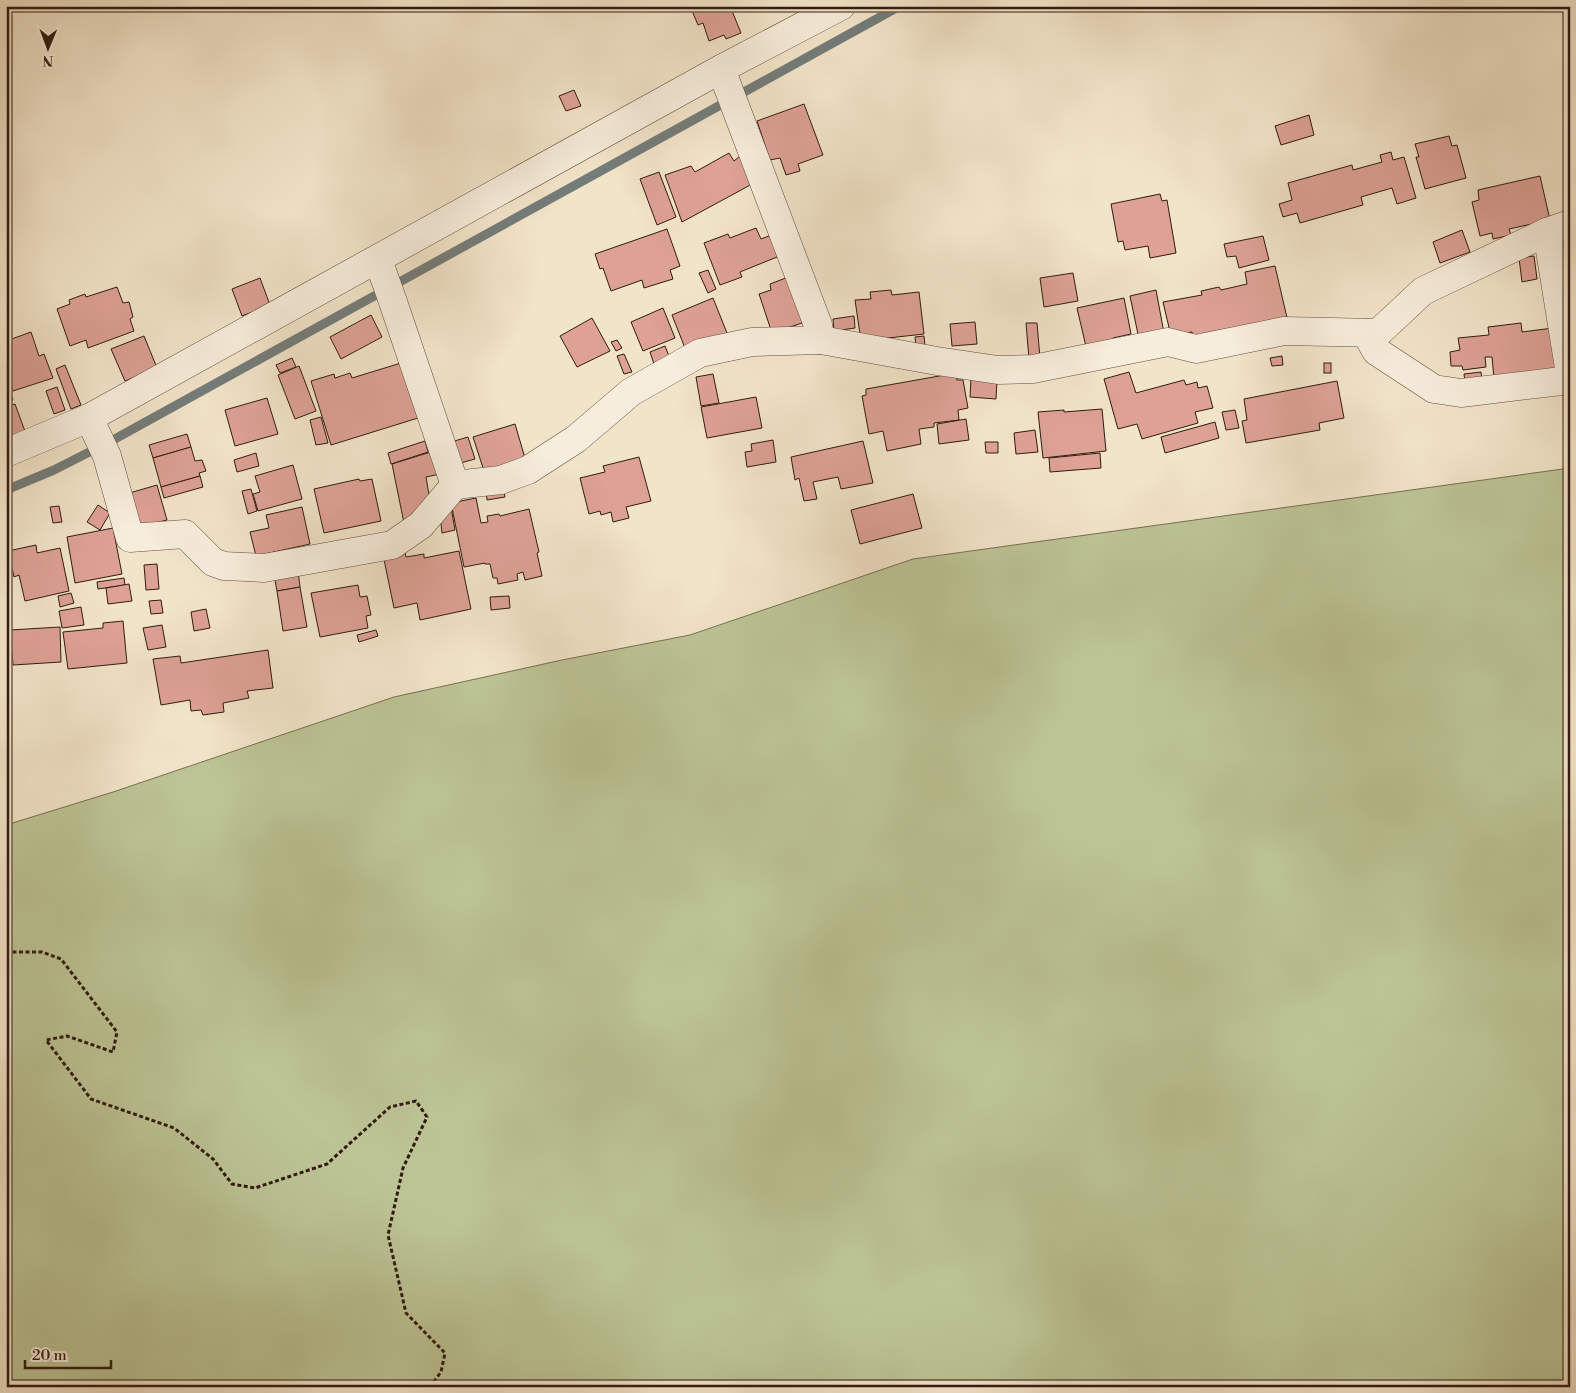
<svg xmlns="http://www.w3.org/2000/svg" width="1576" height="1393" font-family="'Libre Bodoni',serif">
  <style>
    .green { fill: #bcc495; stroke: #767052 }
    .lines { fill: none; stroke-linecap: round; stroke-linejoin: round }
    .stream { stroke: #747c7a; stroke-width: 9 }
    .building { fill: #dda195; stroke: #311b10 }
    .minor-casing { stroke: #614d3e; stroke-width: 29 }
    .path { stroke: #311b10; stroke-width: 3; stroke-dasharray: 4 2.5; stroke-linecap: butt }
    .minor { stroke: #f7eddc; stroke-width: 28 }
  </style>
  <rect width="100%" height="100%" fill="#f2e4c9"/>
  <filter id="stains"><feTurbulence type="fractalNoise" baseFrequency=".004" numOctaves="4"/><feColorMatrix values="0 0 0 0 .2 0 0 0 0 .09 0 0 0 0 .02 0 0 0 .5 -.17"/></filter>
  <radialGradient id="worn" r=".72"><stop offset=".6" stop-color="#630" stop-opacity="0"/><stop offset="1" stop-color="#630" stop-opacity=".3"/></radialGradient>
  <path class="green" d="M 1570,468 L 1570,1387 L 6,1387 L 6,825 L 113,792 L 394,697 L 562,660 L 690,635 L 913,559 Z"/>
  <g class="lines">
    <path class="stream" d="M 6,490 L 54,470 L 113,440 L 900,6"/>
  </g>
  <g class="building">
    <path d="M 690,6 L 730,6 L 741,33 L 726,39 L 724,35 L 709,41 L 703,23 L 698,25 Z"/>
    <path d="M 574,90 L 581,106 L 566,111 L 559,96 Z"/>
    <path d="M 804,104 L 823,155 L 798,164 L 800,171 L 786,175 L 780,158 L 770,160 L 757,121 Z"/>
    <path d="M 1309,115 L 1314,135 L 1281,145 L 1275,126 Z"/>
    <path d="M 1449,136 L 1452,146 L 1457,145 L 1466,178 L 1425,189 L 1416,157 L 1419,157 L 1415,144 Z"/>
    <path d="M 1391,152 L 1393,160 L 1404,157 L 1416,198 L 1397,204 L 1392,188 L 1361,197 L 1363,205 L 1300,223 L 1297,213 L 1283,217 L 1279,204 L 1292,200 L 1288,183 L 1352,165 L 1353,170 L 1382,162 L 1380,155 Z"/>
    <path d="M 729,153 L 734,161 L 740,156 L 754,183 L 682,222 L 665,175 L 691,166 L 695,172 Z"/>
    <path d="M 659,172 L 676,217 L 657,225 L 640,179 Z"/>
    <path d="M 1540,176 L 1550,220 L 1509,229 L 1511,235 L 1493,239 L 1492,233 L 1480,236 L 1472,202 L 1479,200 L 1478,190 Z"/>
    <path d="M 1160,194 L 1162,201 L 1167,200 L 1176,253 L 1150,258 L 1148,246 L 1125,250 L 1123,241 L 1118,242 L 1111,204 Z"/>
    <path d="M 756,228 L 761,239 L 774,234 L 782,255 L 740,272 L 742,277 L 720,285 L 704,243 L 728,234 L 730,238 Z"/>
    <path d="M 667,229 L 680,266 L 670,270 L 673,279 L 644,288 L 642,280 L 611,291 L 603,268 L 600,269 L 595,254 Z"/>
    <path d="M 1462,230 L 1470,252 L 1440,263 L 1433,242 Z"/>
    <path d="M 1263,236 L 1269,260 L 1239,268 L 1236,256 L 1227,257 L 1224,244 Z"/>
    <path d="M 1534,256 L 1537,279 L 1522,282 L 1519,258 Z"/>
    <path d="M 1275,266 L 1288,322 L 1194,343 L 1192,332 L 1171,336 L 1163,302 L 1202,295 L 1201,291 L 1219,287 L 1221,290 L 1247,284 L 1245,272 Z"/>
    <path d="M 708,270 L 716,289 L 708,293 L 699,273 Z"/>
    <path d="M 1073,273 L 1078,301 L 1044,307 L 1040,278 Z"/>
    <path d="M 791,276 L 808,321 L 772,333 L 759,294 L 771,290 L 770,284 Z"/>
    <path d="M 260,278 L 270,305 L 242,316 L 232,289 Z"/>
    <path d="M 117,287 L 123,303 L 129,302 L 133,317 L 130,319 L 134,331 L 88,348 L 86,340 L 70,346 L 57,309 L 70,304 L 69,300 L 85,294 L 86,297 Z"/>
    <path d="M 891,290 L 892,295 L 919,292 L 924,334 L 861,341 L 855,300 L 871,299 L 870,292 Z"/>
    <path d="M 1156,290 L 1164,333 L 1139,339 L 1130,296 Z"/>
    <path d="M 713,298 L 727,333 L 685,348 L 672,315 Z"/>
    <path d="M 1124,298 L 1131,334 L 1113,338 L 1114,346 L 1087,351 L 1077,308 Z"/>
    <path d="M 663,308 L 675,338 L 643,351 L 631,322 Z"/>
    <path d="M 371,315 L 382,337 L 341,359 L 330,337 Z"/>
    <path d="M 854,316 L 855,328 L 834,331 L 833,319 Z"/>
    <path d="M 592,318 L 610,351 L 577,367 L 560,336 Z"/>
    <path d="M 975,322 L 977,344 L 952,346 L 950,324 Z"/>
    <path d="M 1026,323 L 1037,323 L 1040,358 L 1029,359 Z"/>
    <path d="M 1521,323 L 1522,332 L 1553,328 L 1559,371 L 1494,378 L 1492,357 L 1485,357 L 1486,367 L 1463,370 L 1462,366 L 1451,366 L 1450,352 L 1460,350 L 1458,338 L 1489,335 L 1488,327 Z"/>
    <path d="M 31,332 L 39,356 L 44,354 L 53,378 L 13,391 L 6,370 L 6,341 Z"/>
    <path d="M 144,336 L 157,368 L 125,381 L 111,349 Z"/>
    <path d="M 924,336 L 925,346 L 916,347 L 915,337 Z"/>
    <path d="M 617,340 L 622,348 L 616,351 L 611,342 Z"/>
    <path d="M 665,346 L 671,361 L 655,367 L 650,352 Z"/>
    <path d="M 624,354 L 632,372 L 624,374 L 617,356 Z"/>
    <path d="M 1282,356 L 1283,365 L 1272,366 L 1270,358 Z"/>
    <path d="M 292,358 L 296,367 L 280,373 L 276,365 Z"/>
    <path d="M 401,363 L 418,418 L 331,445 L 311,381 L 334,374 L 335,378 L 350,373 L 352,378 Z"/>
    <rect x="1324" y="363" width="7" height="10"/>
    <path d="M 65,365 L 81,405 L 71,409 L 56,369 Z"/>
    <path d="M 299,366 L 316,411 L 295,419 L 278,375 Z"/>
    <path d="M 1129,372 L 1136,393 L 1184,380 L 1186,385 L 1197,382 L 1198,388 L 1207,386 L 1213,408 L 1195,412 L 1198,423 L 1142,439 L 1137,424 L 1118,429 L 1104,379 Z"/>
    <path d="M 1481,372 L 1482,381 L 1465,382 L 1464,374 Z"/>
    <path d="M 956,373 L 957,380 L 963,380 L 968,408 L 958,410 L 959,420 L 934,423 L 934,427 L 919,429 L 921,444 L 887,451 L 883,431 L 869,434 L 862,396 L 866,395 L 866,389 Z"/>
    <path d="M 713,374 L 719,403 L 701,406 L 696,377 Z"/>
    <path d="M 6,378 L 13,400 L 6,402 Z"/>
    <path d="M 971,379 L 997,380 L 996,399 L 970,397 Z"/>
    <path d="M 1337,381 L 1344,418 L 1319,423 L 1320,430 L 1246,443 L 1242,421 L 1247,420 L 1244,399 Z"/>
    <path d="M 57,387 L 65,410 L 54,414 L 46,391 Z"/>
    <path d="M 756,397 L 762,428 L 707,438 L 701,407 Z"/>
    <path d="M 267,398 L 278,434 L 235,446 L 225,410 Z"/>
    <path d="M 15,404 L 26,434 L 6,441 L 6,407 Z"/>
    <path d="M 1102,409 L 1106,451 L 1043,458 L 1038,412 L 1064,410 L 1064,412 Z"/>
    <path d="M 1235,410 L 1239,428 L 1226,430 L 1222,412 Z"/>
    <path d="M 321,417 L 328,443 L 316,445 L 310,420 Z"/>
    <path d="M 966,419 L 969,440 L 939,444 L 937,424 Z"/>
    <path d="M 1215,422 L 1219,438 L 1165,453 L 1161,437 Z"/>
    <path d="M 515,424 L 525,458 L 484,471 L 473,437 Z"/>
    <path d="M 1035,430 L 1038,452 L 1016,454 L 1014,433 Z"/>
    <path d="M 187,434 L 191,447 L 153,458 L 149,445 Z"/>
    <path d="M 468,437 L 475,459 L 457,464 L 451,442 Z"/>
    <path d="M 773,440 L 776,462 L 747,467 L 745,452 L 752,451 L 751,444 Z"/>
    <path d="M 425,441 L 428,452 L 391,464 L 388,453 Z"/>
    <path d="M 863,441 L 873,483 L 841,489 L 838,477 L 813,482 L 817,499 L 804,501 L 799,478 L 795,480 L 791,457 Z"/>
    <path d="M 985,442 L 998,442 L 998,453 L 986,453 Z"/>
    <path d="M 191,447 L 195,461 L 202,460 L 206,471 L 199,473 L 200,476 L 161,487 L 153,458 Z"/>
    <path d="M 434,451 L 440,474 L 426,477 L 431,507 L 405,528 L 392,464 Z"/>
    <path d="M 256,453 L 259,466 L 237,472 L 234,460 Z"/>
    <path d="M 1100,453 L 1101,468 L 1050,472 L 1049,458 Z"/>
    <path d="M 639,457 L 651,501 L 626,507 L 629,518 L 613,522 L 611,512 L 601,515 L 600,511 L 589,514 L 580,478 L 605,472 L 603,466 Z"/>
    <path d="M 293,465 L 302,499 L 258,511 L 253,494 L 260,492 L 255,476 Z"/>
    <path d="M 200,476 L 203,487 L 164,498 L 161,487 Z"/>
    <path d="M 359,479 L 360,481 L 372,479 L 381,521 L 324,533 L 314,489 Z"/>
    <path d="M 157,485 L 167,520 L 135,528 L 126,494 Z"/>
    <path d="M 503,487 L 505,497 L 487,500 L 486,490 Z"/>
    <path d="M 251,489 L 257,511 L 248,514 L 242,491 Z"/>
    <path d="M 913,494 L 922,528 L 860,544 L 851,510 Z"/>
    <path d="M 476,498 L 481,523 L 488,522 L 487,516 L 499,514 L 500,516 L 529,509 L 539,552 L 537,553 L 542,576 L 525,580 L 523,572 L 517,574 L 518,580 L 498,584 L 497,578 L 493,578 L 490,564 L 485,564 L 485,563 L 464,567 L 451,503 Z"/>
    <path d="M 98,505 L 110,513 L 100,530 L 87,522 Z"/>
    <path d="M 59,506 L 62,522 L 53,523 L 50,507 Z"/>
    <path d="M 302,507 L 310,544 L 256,556 L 250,532 L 269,528 L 266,515 Z"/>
    <path d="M 451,507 L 455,530 L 442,533 L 440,515 Z"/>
    <path d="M 113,528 L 122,574 L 75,583 L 67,537 Z"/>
    <path d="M 36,545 L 37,553 L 60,548 L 69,591 L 25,601 L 19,575 L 14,577 L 8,551 Z"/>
    <path d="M 404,546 L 406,557 L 424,554 L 424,558 L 459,551 L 471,609 L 420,620 L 417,603 L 394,608 L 382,550 Z"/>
    <path d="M 157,564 L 159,589 L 146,590 L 144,565 Z"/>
    <path d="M 298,571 L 300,587 L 277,591 L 274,575 Z"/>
    <path d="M 124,578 L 125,585 L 98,589 L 97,582 Z"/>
    <path d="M 129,584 L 132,601 L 108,604 L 106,588 Z"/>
    <path d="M 358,585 L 360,597 L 367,596 L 371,615 L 366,616 L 368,628 L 320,637 L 311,593 Z"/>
    <path d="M 300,587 L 307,627 L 283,631 L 277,591 Z"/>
    <path d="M 71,593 L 74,603 L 60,607 L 58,596 Z"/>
    <path d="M 509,596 L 510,608 L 491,610 L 490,597 Z"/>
    <path d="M 161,600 L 163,613 L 151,614 L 149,601 Z"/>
    <path d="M 81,607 L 84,625 L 62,628 L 59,611 Z"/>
    <path d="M 206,609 L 210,628 L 194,631 L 191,612 Z"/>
    <path d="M 123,621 L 127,663 L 68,669 L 63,632 L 103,628 L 103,623 Z"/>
    <path d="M 162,625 L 166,647 L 148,650 L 143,628 Z"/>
    <path d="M 60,627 L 61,662 L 13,665 L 10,630 Z"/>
    <path d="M 376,630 L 378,636 L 359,642 L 357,635 Z"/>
    <path d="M 268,650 L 273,688 L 247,691 L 249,698 L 223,703 L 224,712 L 203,715 L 201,710 L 191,711 L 190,700 L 161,705 L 153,659 L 180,656 L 181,663 Z"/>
  </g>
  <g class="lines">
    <g class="minor-casing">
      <g id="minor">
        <path d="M 721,69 L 818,325 L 821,340 L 937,361 L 998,370 L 1033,369 L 1168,342 L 1196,349 L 1284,331 L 1378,333 L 1423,291 L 1547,232 L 1570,224"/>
        <path d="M 1547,232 L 1570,374"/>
        <path d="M 378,260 L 391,296 L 455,485 L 501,480 L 528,470 L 576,439 L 631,392 L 700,353 L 752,342 L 821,340"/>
        <path d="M 1366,333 L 1376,351 L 1434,389 L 1461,393 L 1570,380"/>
        <path d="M 89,418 L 107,456 L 130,538 L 185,534 L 213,562 L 224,566 L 264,568 L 392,545 L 421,525 L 455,485"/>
        <path d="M 6,453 L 89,418 L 721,69 L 841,6"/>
      </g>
    </g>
    <path class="path" d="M 6,952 L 42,952 L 61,959 L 117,1032 L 113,1052 L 67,1036 L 46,1040 L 91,1099 L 174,1128 L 213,1159 L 232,1184 L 255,1188 L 327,1164 L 390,1107 L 416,1101 L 427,1117 L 403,1168 L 388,1235 L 406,1313 L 445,1353 L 441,1372 L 430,1387"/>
    <use href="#minor" class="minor"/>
  </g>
  <rect width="1576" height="1393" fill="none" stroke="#f2e4c9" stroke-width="25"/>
  <rect x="8" y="8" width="1561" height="1378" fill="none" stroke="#311b10" stroke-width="2.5"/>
  <rect x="12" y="12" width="1551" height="1368" fill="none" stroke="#311b10"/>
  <g transform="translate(48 48) rotate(181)" stroke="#f7eddc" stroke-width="4" paint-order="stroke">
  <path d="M0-4L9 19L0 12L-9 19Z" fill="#311b10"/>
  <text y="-8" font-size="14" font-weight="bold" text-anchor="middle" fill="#311b10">N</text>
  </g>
  <path d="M25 1360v8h86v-8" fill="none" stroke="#311b10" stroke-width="2.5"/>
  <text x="32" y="1360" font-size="15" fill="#311b10" stroke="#f7eddc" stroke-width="4" paint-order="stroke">20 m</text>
  <rect width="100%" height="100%" filter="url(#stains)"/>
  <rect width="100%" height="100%" fill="url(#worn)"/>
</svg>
